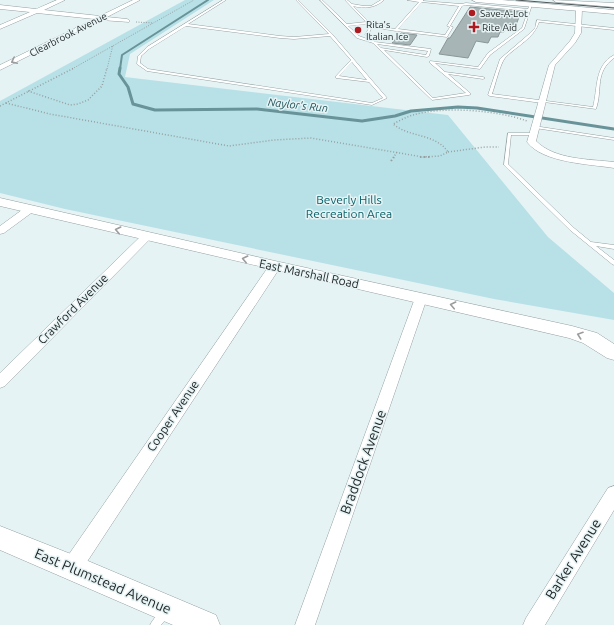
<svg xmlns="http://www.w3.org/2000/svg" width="614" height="625" font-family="Ubuntu,sans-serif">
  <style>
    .green { fill: #b8e1e7 }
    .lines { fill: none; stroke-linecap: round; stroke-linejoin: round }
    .stream-far1 { stroke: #689499; stroke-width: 2 }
    .stream { stroke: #689499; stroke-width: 3 }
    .building { fill: #a8b5b6; stroke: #8a9698 }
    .lane-casing { stroke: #94a0a2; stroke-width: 1 }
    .street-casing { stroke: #94a0a2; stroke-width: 1 }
    .secondary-casing { stroke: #94a0a2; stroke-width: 1 }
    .path-far2 { stroke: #96a0a1; stroke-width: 1; stroke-dasharray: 1 1.5; stroke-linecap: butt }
    .path-far1 { stroke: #96a0a1; stroke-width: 1.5; stroke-dasharray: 1 2; stroke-linecap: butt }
    .path { stroke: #96a0a1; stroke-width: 2; stroke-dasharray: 1.5 2.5; stroke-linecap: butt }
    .lane { fill: #fff; fill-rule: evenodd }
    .street { fill: #fff; fill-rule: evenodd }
    .secondary { fill: #fff; fill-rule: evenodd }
    .tram { stroke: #505758; stroke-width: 1 }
    .oneway { stroke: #9a9c9d }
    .poi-dot { fill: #ad1b20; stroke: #e6f3f5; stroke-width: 1.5 }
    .labels { text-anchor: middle; stroke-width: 3; stroke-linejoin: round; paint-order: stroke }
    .far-poi-label { font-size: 10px; fill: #1f2425; stroke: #e6f3f5; text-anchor: start }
    .far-street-label { font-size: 10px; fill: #1f2425; stroke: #e6f3f5 }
    .far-water-label { font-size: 11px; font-style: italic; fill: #1d5157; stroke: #e6f3f5 }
    .park-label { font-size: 12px; fill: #085f67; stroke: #e6f3f5 }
    .street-label { font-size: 12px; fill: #1f2425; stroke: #e6f3f5 }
    .near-street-label { font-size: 14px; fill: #1f2425; stroke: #e6f3f5 }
  </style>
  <rect width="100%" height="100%" fill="#e6f3f5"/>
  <path class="green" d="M 185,0 L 214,0 L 130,54 L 125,77 L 448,115 L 548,237 L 614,293 L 614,320 L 494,299 L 65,209 L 0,193 L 0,101 Z"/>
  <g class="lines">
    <path class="stream-far1" d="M 120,69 L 122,55 L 208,0"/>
    <path class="stream" d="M 120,68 L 119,74 L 128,87 L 133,104 L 155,110 L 257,109 L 362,121 L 395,116 L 411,111 L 458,107 L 477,108 L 614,129"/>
  </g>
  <g class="building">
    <path d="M 470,7 L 521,12 L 516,25 L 507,24 L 504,32 L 500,32 L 498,37 L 491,37 L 488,43 L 476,41 L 468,58 L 439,54 L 448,38 L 450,38 Z"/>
    <path d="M 401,33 L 417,35 L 410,45 L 392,43 Z"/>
  </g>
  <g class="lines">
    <g class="lane-casing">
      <g id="lane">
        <path d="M 223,0 L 226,0 L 188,24 L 280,36 L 294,37 L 329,34 L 296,0 L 298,0 L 332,34 L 387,98 L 372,105 L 147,71 L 137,64 L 138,56 L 147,47 ZM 186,26 L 280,38 L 294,39 L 330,36 L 351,60 L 336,76 L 336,78 L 369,82 L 383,98 L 372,103 L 148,69 L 140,63 L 141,56 L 149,49 ZM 352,62 L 367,80 L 339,76 Z"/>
        <path d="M 320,0 L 322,0 L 347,24 L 366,22 L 345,0 L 347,0 L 352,4 L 364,6 L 371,6 L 381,0 L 384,0 C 375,8 365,9 353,6 L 372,25 L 395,29 L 419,2 L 407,0 L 423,0 L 423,1 L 461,4 L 466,3 L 528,9 L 530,4 L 532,5 L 524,29 L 490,55 L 480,69 L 435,63 L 445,72 L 483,77 L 485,78 L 483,79 L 448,74 L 471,94 L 469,95 L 432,100 L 373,43 L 357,38 ZM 422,2 L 459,6 L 447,26 L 450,27 L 445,35 L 398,29 ZM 466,5 L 528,11 L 522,28 L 488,53 L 478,67 L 430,61 L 430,63 L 466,93 L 433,98 L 384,50 L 427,57 L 429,56 L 431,49 L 375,42 L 368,35 L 372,27 L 396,31 L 447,37 L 453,27 L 450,26 L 462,6 ZM 367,24 L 370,26 L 365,35 L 370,40 L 359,36 L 348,26 ZM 377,44 L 428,51 L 426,55 L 381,48 Z"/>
        <path d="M 537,20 L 614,28 L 614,30 L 539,22 C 534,39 516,46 505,58 C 500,64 495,86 492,94 L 593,107 C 598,88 594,66 614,55 L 614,58 C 594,73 603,89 596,109 L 544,102 L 542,103 L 490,96 L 488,95 L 500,59 L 528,35 L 535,28 Z"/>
        <path d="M 534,126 L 614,138 L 614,140 L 535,128 L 533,127 Z"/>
        <path d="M 508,133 L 534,133 L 534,135 L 511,135 L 508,164 L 574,228 L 591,242 L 614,245 L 614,249 L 596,246 L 614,260 L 614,265 L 612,264 L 570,230 L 504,165 Z"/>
        <path d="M 165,609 L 168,611 L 170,614 L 168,617 L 161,625 L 150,625 C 153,619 159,612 165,609 Z"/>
      </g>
    </g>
    <g class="street-casing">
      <g id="street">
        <path d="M 57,0 L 65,0 L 44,10 L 100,16 L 133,0 L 140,0 L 107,17 L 127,19 L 129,20 L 129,22 L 101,20 L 0,70 L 0,65 L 94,19 L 37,13 L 0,29 L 0,25 L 30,12 L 0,9 L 0,5 L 36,9 Z"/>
        <path d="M 553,0 L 614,3 L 614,7 L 556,2 Z"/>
        <path d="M 579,7 L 582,9 L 581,33 L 575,43 L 555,65 L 536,141 C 555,160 589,159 614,162 L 614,168 C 589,164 543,163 527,142 L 549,65 L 570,41 L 575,33 L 576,9 Z"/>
        <path d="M 30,206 L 34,207 L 35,209 L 34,211 L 4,233 L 0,234 L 0,226 L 26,207 Z"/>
        <path d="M 146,234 L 152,237 L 150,239 L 5,386 L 0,388 L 0,373 L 142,235 Z"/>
        <path d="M 275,262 L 279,263 L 281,266 L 79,574 L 72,576 L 65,574 L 62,567 L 65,560 L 271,263 Z"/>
        <path d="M 421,294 L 425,295 L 427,298 L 315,625 L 295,625 L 415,298 L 417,295 Z"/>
        <path d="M 614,486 L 614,510 L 545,625 L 523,625 L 526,618 L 608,488 Z"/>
      </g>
    </g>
    <g class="secondary-casing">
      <g id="secondary">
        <path d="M 472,0 L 502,0 L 614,10 L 614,14 L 476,2 Z"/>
        <path d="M 0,198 L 275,261 L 572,326 L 597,333 L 614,344 L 614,360 L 607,358 L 583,343 L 569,338 L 0,206 Z"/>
        <path d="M 0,526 L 81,558 L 216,615 L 220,625 L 173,625 L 0,550 Z"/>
      </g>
    </g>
    <g class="path-far2">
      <path d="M 136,22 L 153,23"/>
      <path d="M 72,69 L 194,0"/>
      <path d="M 107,69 L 113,45"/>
    </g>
    <g class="path-far1">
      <path d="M 28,91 L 70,105 L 78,104 L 88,100 L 102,86 L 107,68"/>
      <path d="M 6,103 L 50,114 L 229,146 L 274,140 L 311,138 L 423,157 L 440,156 L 448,152 C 435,133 410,138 393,124 C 399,121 406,117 413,115 C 443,106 497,110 527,121"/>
      <path d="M 0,106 L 74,68"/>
      <path d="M 448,152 L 485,147 L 499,147"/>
      <path d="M 393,158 L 397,152"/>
    </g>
    <g class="path">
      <path d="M 420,157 L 431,157"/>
      <path d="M 391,161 L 394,157"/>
    </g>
    <use href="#lane" class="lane"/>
    <use href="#street" class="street"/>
    <use href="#secondary" class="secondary"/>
    <path class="tram" d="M 516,0 L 614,8"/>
  </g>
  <defs><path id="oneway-chevron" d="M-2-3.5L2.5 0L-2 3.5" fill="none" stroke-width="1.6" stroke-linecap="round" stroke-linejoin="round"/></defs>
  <g class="oneway">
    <use href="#oneway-chevron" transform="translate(14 61) rotate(153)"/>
    <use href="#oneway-chevron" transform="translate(118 230) rotate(-167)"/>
    <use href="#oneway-chevron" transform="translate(245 259) rotate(-167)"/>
    <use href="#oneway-chevron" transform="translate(453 305) rotate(-168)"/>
    <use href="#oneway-chevron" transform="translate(580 335) rotate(-161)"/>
  </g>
  <g class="poi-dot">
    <circle cx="472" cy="13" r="4"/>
    <path d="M472 21h4v4h4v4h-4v4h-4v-4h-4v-4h4z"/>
    <circle cx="358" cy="30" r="4"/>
  </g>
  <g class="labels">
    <g class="far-poi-label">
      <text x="480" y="17">Save-A-Lot</text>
      <text x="366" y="28">Rita's<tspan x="366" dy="12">Italian Ice</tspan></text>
      <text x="482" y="31">Rite Aid</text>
    </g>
    <g class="far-street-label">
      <text transform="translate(68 34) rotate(-27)" y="4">Clearbrook Avenue</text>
    </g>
    <g class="far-water-label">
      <text transform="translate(298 105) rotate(6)" y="4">Naylor's Run</text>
    </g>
    <g class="park-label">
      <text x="349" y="204">Beverly Hills<tspan x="349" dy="14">Recreation Area</tspan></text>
    </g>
    <g class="street-label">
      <text transform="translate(309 274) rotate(12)" y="4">East Marshall Road</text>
      <text transform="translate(73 309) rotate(-45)" y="4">Crawford Avenue</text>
      <text transform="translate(173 416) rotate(-56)" y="4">Cooper Avenue</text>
    </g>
    <g class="near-street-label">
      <text transform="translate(363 462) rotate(-70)" y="5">Braddock Avenue</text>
      <text transform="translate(573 559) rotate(-58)" y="5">Barker Avenue</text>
      <text transform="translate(103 581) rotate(23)" y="5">East Plumstead Avenue</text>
    </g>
  </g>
</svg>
